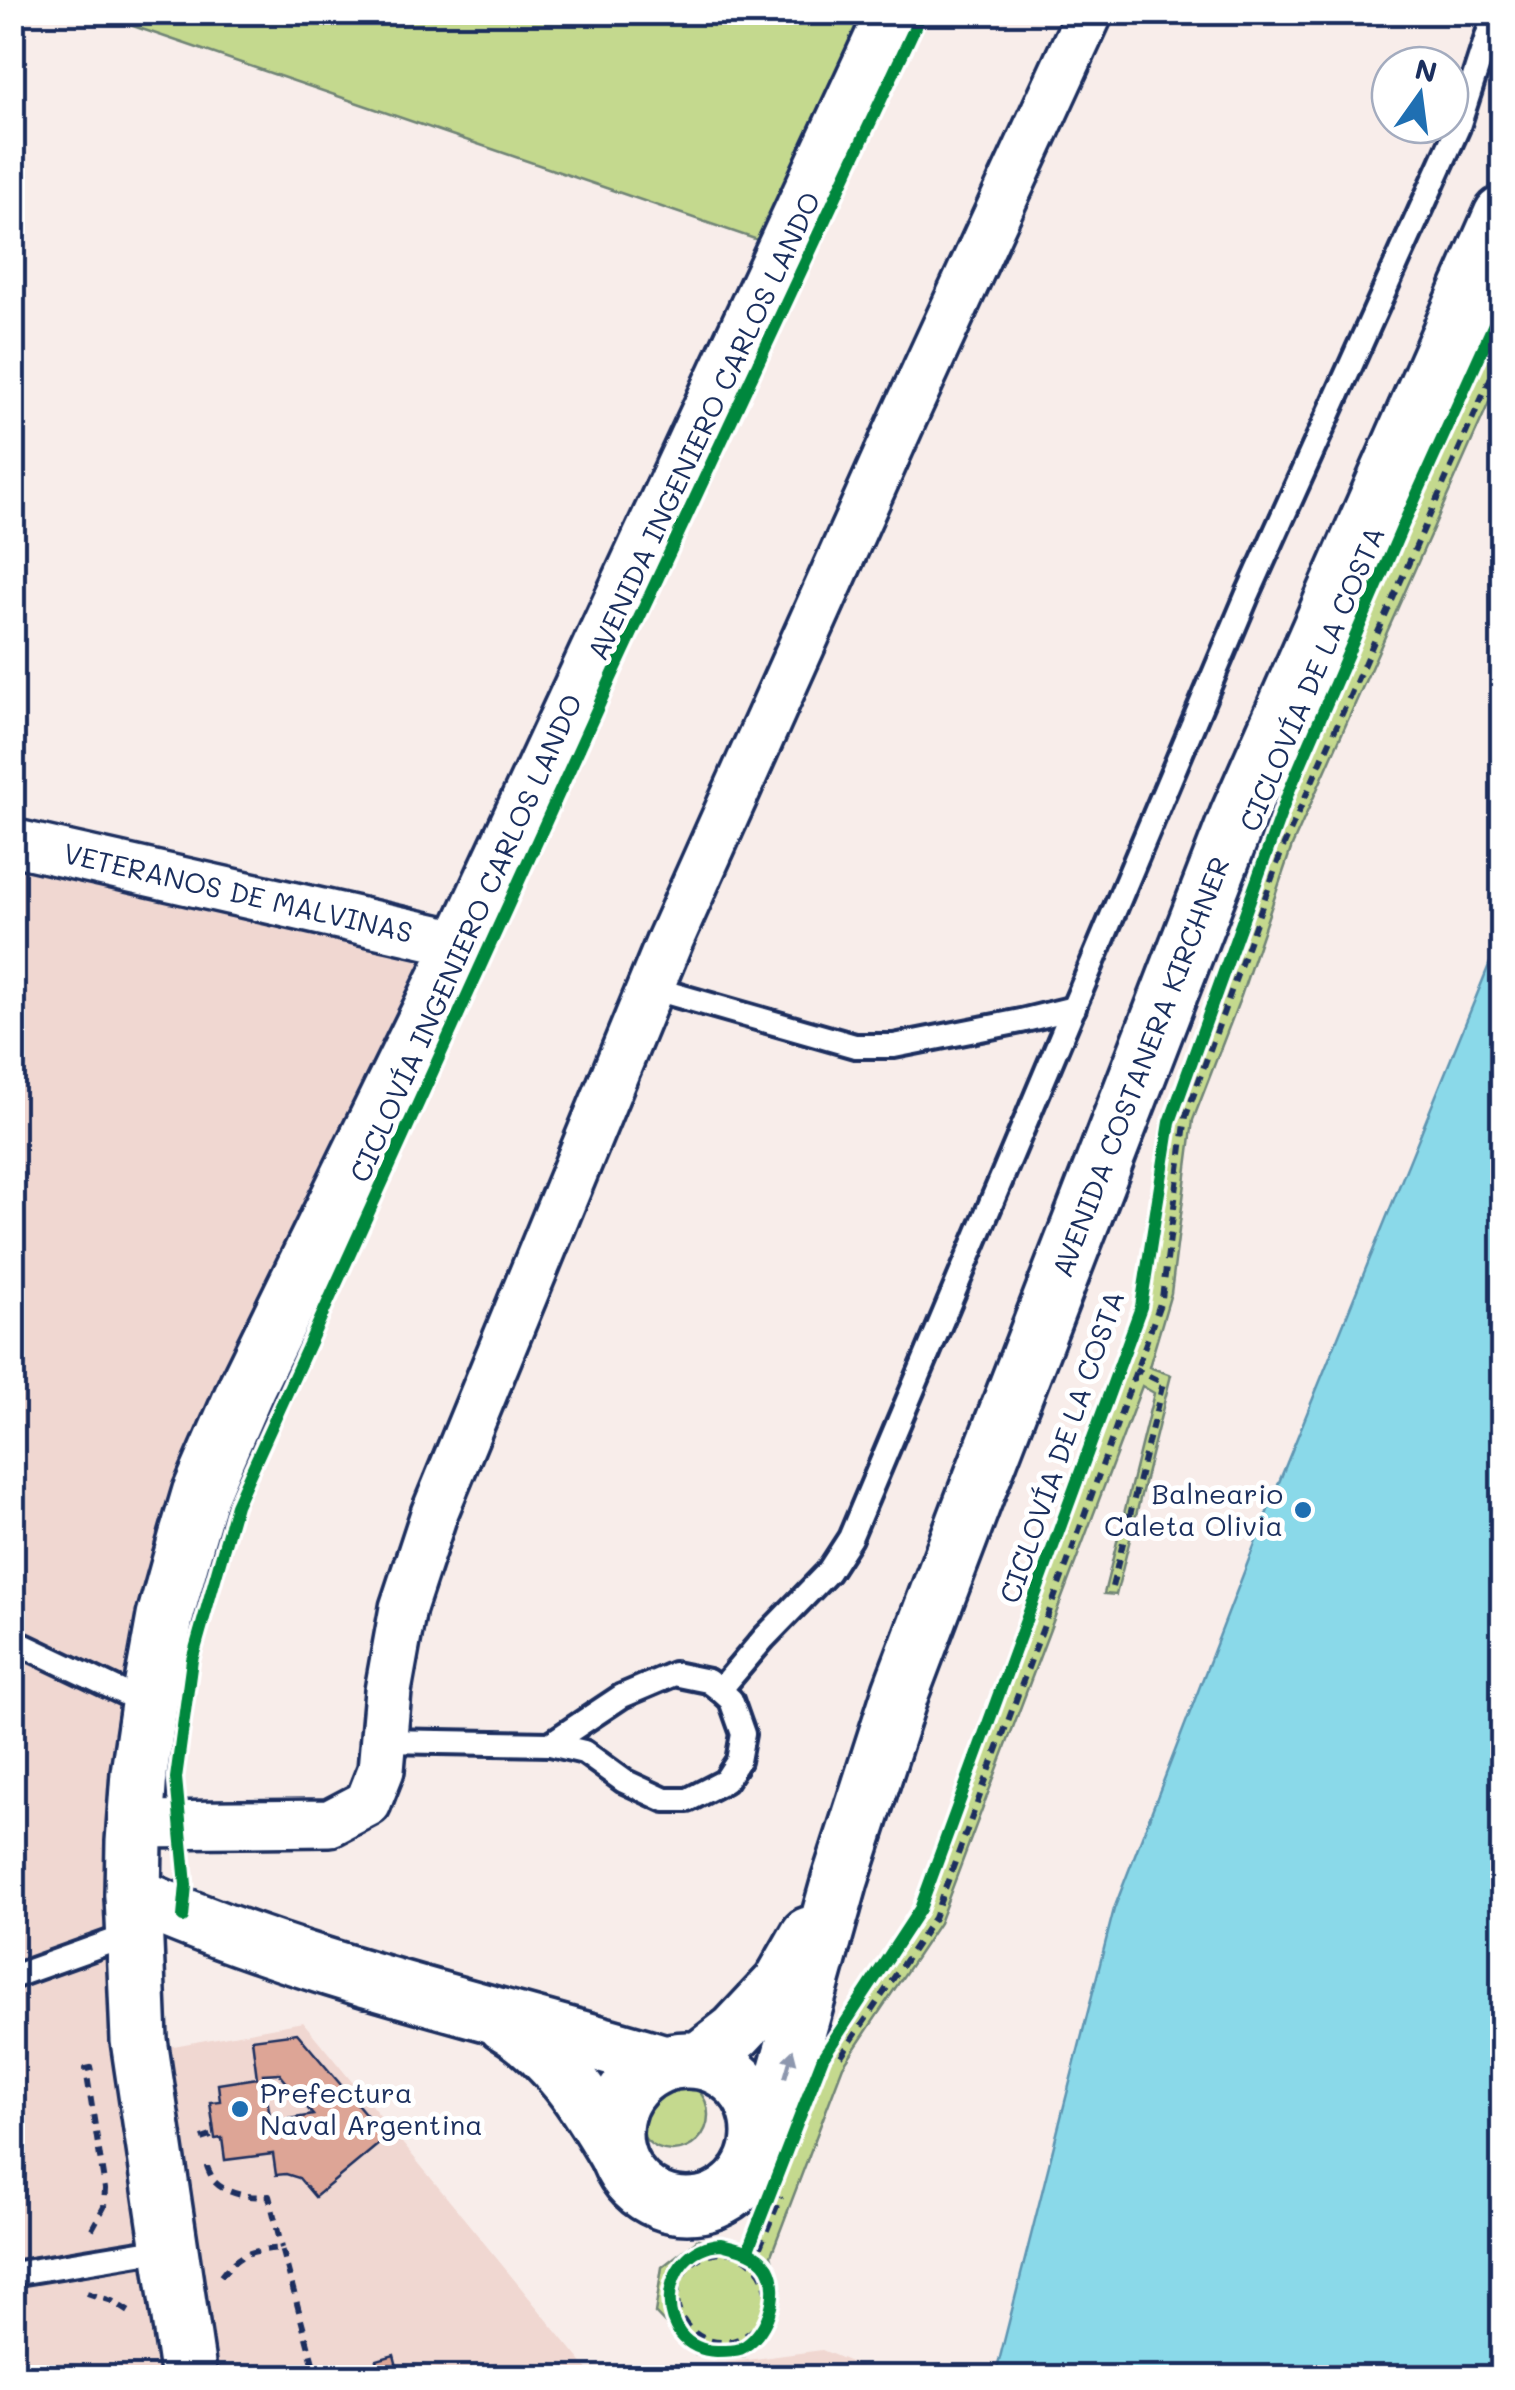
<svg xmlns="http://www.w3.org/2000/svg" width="1515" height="2390" font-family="Mali,sans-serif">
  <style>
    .built { fill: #f0d7d1 }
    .green { fill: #c4d98e; stroke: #708476; stroke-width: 2.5 }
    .water { fill: #8ad9e9; stroke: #5e95b1; stroke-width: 2.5 }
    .building { fill: #dda596; stroke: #1b2f5e; stroke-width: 2.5; fill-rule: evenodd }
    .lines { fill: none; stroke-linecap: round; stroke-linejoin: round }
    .service-casing { stroke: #1b2f5e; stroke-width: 30 }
    .minor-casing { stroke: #1b2f5e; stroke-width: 52 }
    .tertiary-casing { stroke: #1b2f5e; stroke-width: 62 }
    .path { stroke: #1b2f5e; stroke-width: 6; stroke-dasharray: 10 8; stroke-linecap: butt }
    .service { stroke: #fff; stroke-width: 22 }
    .minor { stroke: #fff; stroke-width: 45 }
    .tertiary { stroke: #fff; stroke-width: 55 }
    .cycleway-casing { stroke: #fff; stroke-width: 19 }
    .cycleway { stroke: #00873e; stroke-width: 12 }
    .oneway { fill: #8d97ae }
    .poi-dot { fill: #1f6fb2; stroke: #fff; stroke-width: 4 }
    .labels { text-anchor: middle; stroke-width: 10; stroke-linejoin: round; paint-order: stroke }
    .street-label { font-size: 28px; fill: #1b2f5e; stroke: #fff }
    .poi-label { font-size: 28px; fill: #1b2f5e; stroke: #fff; text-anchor: end }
  </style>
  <rect width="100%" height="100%" fill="#f8edea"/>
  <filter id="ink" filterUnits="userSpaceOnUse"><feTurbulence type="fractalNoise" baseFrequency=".01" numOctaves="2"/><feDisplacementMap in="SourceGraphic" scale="20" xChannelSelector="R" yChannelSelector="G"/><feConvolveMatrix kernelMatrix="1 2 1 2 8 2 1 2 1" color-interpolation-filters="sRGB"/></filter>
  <g filter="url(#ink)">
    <g class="built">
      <path d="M 13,842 L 463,944 L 187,1538 L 141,2052 L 303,2022 L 594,2377 L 13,2378 Z"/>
      <path d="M 822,2350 L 886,2377 L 620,2377 Z"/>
    </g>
    <g class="green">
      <path d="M 95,13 L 895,13 L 787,250 Z"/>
      <path d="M 1502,284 L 1502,373 L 1292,846 L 1241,996 L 1193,1120 L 1171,1293 L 1149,1367 L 1171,1375 L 1116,1595 L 1104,1594 L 1154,1393 L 1142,1386 L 939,1923 L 843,2066 L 771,2255 L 781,2288 L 774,2321 L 744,2357 L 695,2355 L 655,2313 L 662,2267 L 698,2239 L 745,2245 L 820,2052 L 915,1904 L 1136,1304 L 1164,1120 L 1280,790 L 1343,642 Z"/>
      <circle cx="672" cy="2115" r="36"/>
    </g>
    <path class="water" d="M 1502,933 L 1502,2377 L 995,2377 L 1114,1909 L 1273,1497 Z"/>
    <g class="building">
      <path d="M 297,2033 L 386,2138 L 315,2197 L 299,2178 L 286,2174 L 276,2175 L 273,2154 L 225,2160 L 222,2138 L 215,2139 L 210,2102 L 220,2101 L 218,2084 L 257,2078 L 252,2039 ZM 279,2073 L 313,2115 L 271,2122 L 263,2074 Z"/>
      <path d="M 394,2355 L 400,2378 L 382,2378 L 377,2360 Z"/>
    </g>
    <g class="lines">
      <g class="service-casing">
        <g id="service">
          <path d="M 651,988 L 855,1046 L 894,1046 L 1021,1021 L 1074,1008"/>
          <path d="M 12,1640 L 149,1705"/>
          <path d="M 720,1690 L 764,1638 L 828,1572 L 850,1538 L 1247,596 L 1458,127 L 1495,12"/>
          <path d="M 384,1741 L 550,1744 L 584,1752 L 624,1781 L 665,1800 L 688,1800 L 725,1781 L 738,1761 L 743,1734 L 731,1700 L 720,1690 L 708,1681 L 674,1674 L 622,1696 L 550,1744"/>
          <path d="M 12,1977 L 135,1933"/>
          <path d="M 12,2274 L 170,2248"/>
        </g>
      </g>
      <g class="minor-casing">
        <g id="minor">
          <path d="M 12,842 L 463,944"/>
          <path d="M 135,1825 L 330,1823 L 368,1803 L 381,1770 L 388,1691 L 403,1608 L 434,1514 L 670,940 L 903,419 L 1090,12"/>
        </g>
      </g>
      <g class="tertiary-casing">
        <g id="tertiary">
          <path d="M 133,1895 C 304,1971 487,2010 665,2063"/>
          <path d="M 505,2023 C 555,2052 588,2105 617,2155"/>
          <circle cx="687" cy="2133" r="73"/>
          <path d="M 700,2060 L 736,2032 L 781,1984 L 809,1935"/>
          <path d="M 758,2156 L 776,2108 L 840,1880 L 901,1691 L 975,1496 L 1238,816 L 1502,215"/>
          <path d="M 189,2378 L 139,2040 L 133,1895 L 134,1842 L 139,1773 L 149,1705 L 165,1617 L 187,1538 L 200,1494 L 247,1386 L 463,944 L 895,12"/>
        </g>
      </g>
      <g class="path">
        <path d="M 1112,1587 L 1163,1383 L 1135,1369"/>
        <path d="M 841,2056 L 934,1918 L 1067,1564 L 1162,1298 L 1186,1116 L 1284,845 L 1502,352"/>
        <path d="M 202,2139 L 214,2135"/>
        <path d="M 207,2166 C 207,2167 213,2180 214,2181 C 227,2195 251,2198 269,2196 L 282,2248"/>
        <path d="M 92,2229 L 104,2207 L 105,2189 L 86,2069 L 99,2066"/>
        <circle cx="722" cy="2297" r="45"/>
        <path d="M 753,2264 L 781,2196"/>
        <path d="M 221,2276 C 241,2251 252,2251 282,2248 L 317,2378"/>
        <path d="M 87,2293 L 112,2301 L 134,2315"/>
      </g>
      <use href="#service" class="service"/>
      <use href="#minor" class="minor"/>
      <use href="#tertiary" class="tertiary"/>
      <g class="cycleway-casing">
        <g id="cycleway">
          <path d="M 183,1917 L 186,1885 L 176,1778 L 192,1660 L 236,1505 L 613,674 L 922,12"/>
          <path d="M 721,2244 C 738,2248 758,2252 768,2268 C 782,2293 766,2337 740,2349 C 735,2351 723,2351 717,2351 C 650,2349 657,2247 721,2244 Z"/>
          <path d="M 748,2250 L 823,2057 L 920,1909 L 1141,1307 L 1170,1122 L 1289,791 L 1404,523 L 1502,306"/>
        </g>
      </g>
      <use href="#cycleway" class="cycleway"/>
    </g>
    <defs><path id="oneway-solid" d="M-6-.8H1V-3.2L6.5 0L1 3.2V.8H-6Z" transform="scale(2.5)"/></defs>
    <use class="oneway" href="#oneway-solid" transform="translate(789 2064) rotate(-74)"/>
  </g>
  <g class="poi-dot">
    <circle cx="1303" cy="1510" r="10"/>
    <circle cx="240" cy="2109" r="10"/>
  </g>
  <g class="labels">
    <g class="street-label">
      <text transform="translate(704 426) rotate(-65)" y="10">AVENIDA INGENIERO CARLOS LANDO</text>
      <text transform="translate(1312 679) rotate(-67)" y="10">CICLOVÍA DE LA COSTA</text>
      <text transform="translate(238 893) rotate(13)" y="10">VETERANOS DE MALVINAS</text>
      <text transform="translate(466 938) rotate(-66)" y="10">CICLOVÍA INGENIERO CARLOS LANDO</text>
      <text transform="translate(1141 1067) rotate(-69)" y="10">AVENIDA COSTANERA KIRCHNER</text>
      <text transform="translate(1062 1447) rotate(-71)" y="10">CICLOVÍA DE LA COSTA</text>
    </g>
    <g class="poi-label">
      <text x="1283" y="1504">Balneario<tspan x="1283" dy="32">Caleta Olivia</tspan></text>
      <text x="260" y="2103" text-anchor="start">Prefectura<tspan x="260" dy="32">Naval Argentina</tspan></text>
    </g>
  </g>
  <rect width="1515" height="2390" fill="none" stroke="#fff" stroke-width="50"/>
  <rect x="25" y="25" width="1465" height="2340" fill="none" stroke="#1b2f5e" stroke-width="4" filter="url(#ink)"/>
  <g transform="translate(1420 95) rotate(14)"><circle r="48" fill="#ffffff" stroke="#a4acbf" stroke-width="2.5"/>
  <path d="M0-8L18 38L0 25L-18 38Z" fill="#1f6fb2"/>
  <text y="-15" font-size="28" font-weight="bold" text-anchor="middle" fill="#1b2f5e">N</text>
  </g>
</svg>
